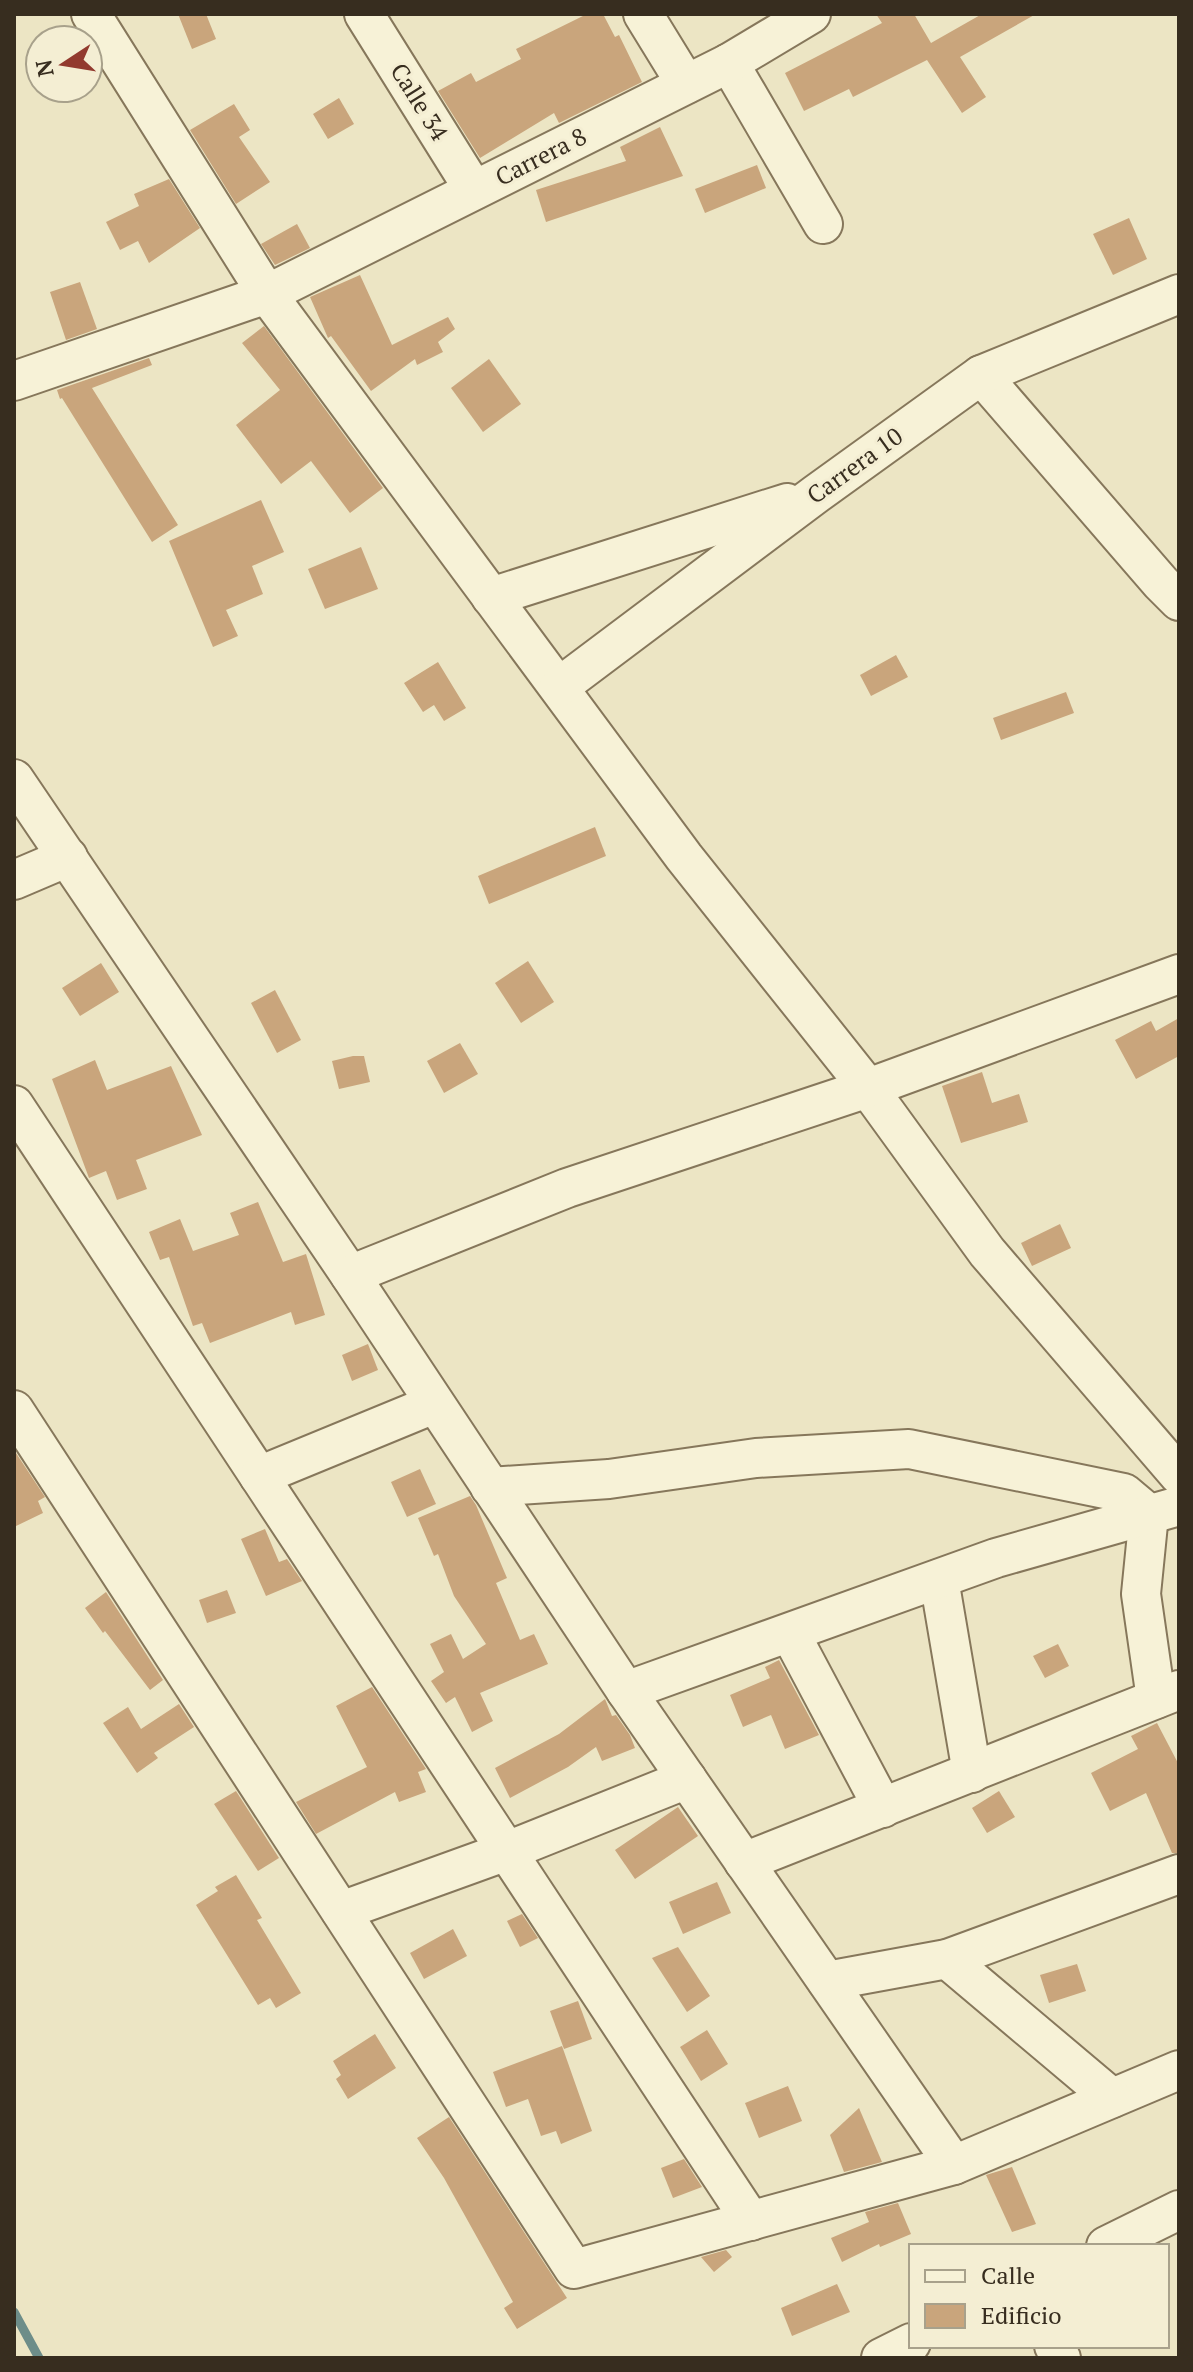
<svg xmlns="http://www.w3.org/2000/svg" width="1193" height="2372" font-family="'PT Serif',serif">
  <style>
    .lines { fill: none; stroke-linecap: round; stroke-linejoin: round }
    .stream { stroke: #6d8d89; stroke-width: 9 }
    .building { fill: #c9a57c }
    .street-casing { stroke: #86775b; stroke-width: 42 }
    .street { stroke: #f7f2d7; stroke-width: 38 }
    .labels { text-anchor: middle; stroke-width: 6; stroke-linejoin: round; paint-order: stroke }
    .street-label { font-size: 24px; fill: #372d1f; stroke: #f4eed3 }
  </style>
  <rect width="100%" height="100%" fill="#ece5c4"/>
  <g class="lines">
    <path class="stream" d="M 14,2312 L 39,2358"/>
  </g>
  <g class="building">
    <path d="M 178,14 L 206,14 L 216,39 L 192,49 Z"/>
    <path d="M 587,14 L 603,14 L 615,37 L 619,35 L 642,82 L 559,123 L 554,113 L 480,158 L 438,91 L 471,73 L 476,82 L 521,59 L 516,49 Z"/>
    <path d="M 876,14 L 914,14 L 931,43 L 982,14 L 1036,14 L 960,57 L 986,97 L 962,113 L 927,60 L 853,97 L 849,89 L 804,111 L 785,73 L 882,23 Z"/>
    <path d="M 339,98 L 354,124 L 328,139 L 313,114 Z"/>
    <path d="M 234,104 L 250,130 L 239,137 L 270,182 L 236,204 L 190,130 Z"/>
    <path d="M 660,127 L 683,176 L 546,222 L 536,190 L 626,161 L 620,147 Z"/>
    <path d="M 757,165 L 766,188 L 705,213 L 695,189 Z"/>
    <path d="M 169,179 L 200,228 L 149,263 L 138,241 L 120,250 L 106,222 L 139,206 L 134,194 Z"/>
    <path d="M 1129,218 L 1147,259 L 1113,275 L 1093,234 Z"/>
    <path d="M 297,224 L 310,248 L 275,265 L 261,244 Z"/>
    <path d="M 360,275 L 392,345 L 448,317 L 455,329 L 438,342 L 443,352 L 417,365 L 415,359 L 371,391 L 331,336 L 328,338 L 310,297 Z"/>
    <path d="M 80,282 L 97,329 L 66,340 L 50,292 Z"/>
    <path d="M 264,326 L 383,488 L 350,513 L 311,461 L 281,484 L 236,425 L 280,390 L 242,343 Z"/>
    <path d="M 149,358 L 152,365 L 92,388 L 178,525 L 152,542 L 62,398 L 60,399 L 57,390 Z"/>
    <path d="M 489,359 L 521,404 L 483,432 L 451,388 Z"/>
    <path d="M 261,500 L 284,552 L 252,566 L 263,594 L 226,610 L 238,636 L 213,647 L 169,541 Z"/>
    <path d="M 361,547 L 378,589 L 325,609 L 308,569 Z"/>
    <path d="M 896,655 L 908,677 L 871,696 L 860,675 Z"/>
    <path d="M 438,662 L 466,708 L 444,721 L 434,705 L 423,712 L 404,683 Z"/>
    <path d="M 1066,692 L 1074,713 L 1001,740 L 993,718 Z"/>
    <path d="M 595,827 L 606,856 L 489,904 L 478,876 Z"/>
    <path d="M 528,961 L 554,1002 L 521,1023 L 495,983 Z"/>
    <path d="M 101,963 L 119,992 L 80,1016 L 62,988 Z"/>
    <path d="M 275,990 L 301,1040 L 277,1053 L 251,1003 Z"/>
    <path d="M 1179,1018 L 1179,1056 L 1136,1079 L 1115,1040 L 1151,1021 L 1156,1031 Z"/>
    <path d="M 460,1043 L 478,1074 L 444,1093 L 427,1061 Z"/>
    <path d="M 353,1056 L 364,1056 L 370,1082 L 339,1089 L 332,1061 Z"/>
    <path d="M 95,1060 L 107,1090 L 171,1066 L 202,1135 L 136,1160 L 147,1189 L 117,1200 L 106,1171 L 89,1178 L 52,1079 Z"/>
    <path d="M 982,1072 L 992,1103 L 1019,1094 L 1028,1122 L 961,1143 L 942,1086 Z"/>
    <path d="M 258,1202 L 283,1262 L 306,1254 L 325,1315 L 295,1325 L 291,1312 L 210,1343 L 202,1323 L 193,1326 L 169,1257 L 160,1260 L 149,1232 L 180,1219 L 193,1251 L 239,1235 L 230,1213 Z"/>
    <path d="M 1060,1224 L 1071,1248 L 1032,1266 L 1021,1243 Z"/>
    <path d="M 368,1344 L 378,1370 L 352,1381 L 342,1355 Z"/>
    <path d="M 14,1450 L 45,1497 L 38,1501 L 43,1513 L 14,1527 Z"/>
    <path d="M 420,1469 L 436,1504 L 407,1517 L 391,1482 Z"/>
    <path d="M 470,1496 L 476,1505 L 507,1578 L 496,1583 L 520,1640 L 534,1634 L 548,1664 L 480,1693 L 493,1721 L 472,1732 L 455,1697 L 446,1703 L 431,1681 L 444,1672 L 430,1644 L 451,1634 L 463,1659 L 486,1644 L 454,1596 L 438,1554 L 434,1556 L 418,1518 Z"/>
    <path d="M 265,1529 L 279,1562 L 287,1559 L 302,1581 L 266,1596 L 241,1539 Z"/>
    <path d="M 227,1590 L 236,1613 L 207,1623 L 199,1600 Z"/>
    <path d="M 106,1592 L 163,1680 L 150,1690 L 105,1631 L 103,1633 L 85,1608 Z"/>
    <path d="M 1058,1644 L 1069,1666 L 1045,1678 L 1033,1656 Z"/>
    <path d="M 779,1660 L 819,1735 L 785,1749 L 771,1715 L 743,1727 L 730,1695 L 770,1678 L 765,1667 Z"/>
    <path d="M 372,1687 L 426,1769 L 418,1772 L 426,1792 L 399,1802 L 395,1792 L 316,1834 L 296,1802 L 367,1767 L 336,1706 Z"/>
    <path d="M 605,1699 L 612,1716 L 616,1715 L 630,1735 L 635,1748 L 602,1761 L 596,1747 L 568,1767 L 510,1798 L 495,1768 L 559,1734 Z"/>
    <path d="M 179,1704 L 194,1727 L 154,1753 L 158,1758 L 137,1773 L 103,1723 L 128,1707 L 141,1729 Z"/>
    <path d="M 1157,1723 L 1179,1765 L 1179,1853 L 1172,1853 L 1146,1793 L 1110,1811 L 1091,1773 L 1138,1749 L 1131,1736 Z"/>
    <path d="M 236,1791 L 279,1858 L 258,1871 L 214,1804 Z"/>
    <path d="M 999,1791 L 1015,1817 L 987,1833 L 972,1808 Z"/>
    <path d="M 678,1807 L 698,1836 L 635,1879 L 615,1850 Z"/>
    <path d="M 236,1875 L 262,1918 L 257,1920 L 301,1993 L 276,2008 L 270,1998 L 258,2005 L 196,1905 L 218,1891 L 215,1887 Z"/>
    <path d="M 717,1882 L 731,1913 L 683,1934 L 669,1902 Z"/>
    <path d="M 522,1914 L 538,1938 L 520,1947 L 507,1921 Z"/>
    <path d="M 453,1929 L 467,1956 L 424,1979 L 410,1953 Z"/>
    <path d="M 678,1947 L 710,1996 L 687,2012 L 652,1958 Z"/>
    <path d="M 1077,1964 L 1086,1991 L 1049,2003 L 1040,1975 Z"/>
    <path d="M 578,2001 L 592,2039 L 564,2049 L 550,2011 Z"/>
    <path d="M 707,2030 L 728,2064 L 701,2081 L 680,2047 Z"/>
    <path d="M 375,2034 L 396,2068 L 348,2099 L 336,2079 L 341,2075 L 333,2061 Z"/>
    <path d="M 562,2046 L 592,2131 L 561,2144 L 556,2131 L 541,2136 L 528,2099 L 506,2107 L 493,2072 Z"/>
    <path d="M 788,2086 L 802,2121 L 759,2138 L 745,2103 Z"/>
    <path d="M 859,2108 L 882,2162 L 844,2172 L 830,2135 Z"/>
    <path d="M 449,2117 L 567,2298 L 517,2329 L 504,2308 L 513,2302 L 444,2178 L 417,2138 Z"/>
    <path d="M 684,2159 L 702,2187 L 673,2198 L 661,2168 Z"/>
    <path d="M 1012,2167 L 1036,2224 L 1012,2232 L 986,2175 Z"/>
    <path d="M 898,2203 L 911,2234 L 880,2247 L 879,2244 L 842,2262 L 831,2238 L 869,2222 L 865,2212 Z"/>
    <path d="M 726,2250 L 732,2257 L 714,2272 L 701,2257 Z"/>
    <path d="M 837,2284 L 850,2312 L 792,2336 L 781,2308 Z"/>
  </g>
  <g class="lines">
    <g class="street-casing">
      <g id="street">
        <path d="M 91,14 L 267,294 L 684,857 L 868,1088 L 987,1252 L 1179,1475"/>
        <path d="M 364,14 L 474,190"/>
        <path d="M 643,14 L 686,84"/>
        <path d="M 729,63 L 823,224"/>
        <path d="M 981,375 L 1161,583 L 1179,601"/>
        <path d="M 14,381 L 267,294 L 729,63 L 811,14"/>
        <path d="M 491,597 L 787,503"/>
        <path d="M 559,687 L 816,494 L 981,375 L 1179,294"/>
        <path d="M 14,779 L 350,1275 L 626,1691 L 954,2165"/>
        <path d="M 14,880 L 68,857"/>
        <path d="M 14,1105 L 751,2221"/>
        <path d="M 350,1275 L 567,1188 L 868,1088 L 1179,974"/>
        <path d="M 14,1410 L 574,2269 L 954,2165 L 1179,2070"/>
        <path d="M 259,1476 L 434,1404"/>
        <path d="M 490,1487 L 609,1479 L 756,1458 L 909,1449 L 1124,1493 L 1149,1514 L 1141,1594 L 1156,1699"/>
        <path d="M 939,1579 L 972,1773"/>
        <path d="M 790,1633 L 883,1808"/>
        <path d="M 626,1691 L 996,1558 L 1179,1506"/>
        <path d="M 744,1862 L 1179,1690"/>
        <path d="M 341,1911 L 507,1851 L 687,1779"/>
        <path d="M 947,1959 L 1112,2098"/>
        <path d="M 827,1981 L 947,1959 L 1179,1874"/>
        <path d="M 1106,2246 L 1179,2210"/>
        <path d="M 1054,2346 L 1061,2358"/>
        <path d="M 881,2358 L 911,2343"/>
      </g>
    </g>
    <use href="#street" class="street"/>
  </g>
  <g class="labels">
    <g class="street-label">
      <text transform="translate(419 102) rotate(58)" y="8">Calle 34</text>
      <text transform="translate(541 157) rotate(-27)" y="8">Carrera 8</text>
      <text transform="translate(855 466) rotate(-36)" y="8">Carrera 10</text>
    </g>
  </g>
  <rect width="1193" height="2372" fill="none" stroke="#372d1f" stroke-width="32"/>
  <rect x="909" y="2244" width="260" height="104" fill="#f4eed3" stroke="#a8a18b" stroke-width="2"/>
  <rect x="925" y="2270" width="40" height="12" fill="#f7f2d7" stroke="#a8a18b" stroke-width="2"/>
  <text x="981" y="2284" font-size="24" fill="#372d1f">Calle</text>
  <rect x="925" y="2304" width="40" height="24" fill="#c9a57c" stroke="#a8a18b" stroke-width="2"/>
  <text x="981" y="2324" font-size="24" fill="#372d1f">Edificio</text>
  <g transform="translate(64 64) rotate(258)"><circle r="38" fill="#f4eed3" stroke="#a8a18b" stroke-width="2"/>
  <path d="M0-6L14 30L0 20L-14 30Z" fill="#923a2e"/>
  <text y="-12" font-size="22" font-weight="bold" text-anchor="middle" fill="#372d1f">N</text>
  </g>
</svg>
